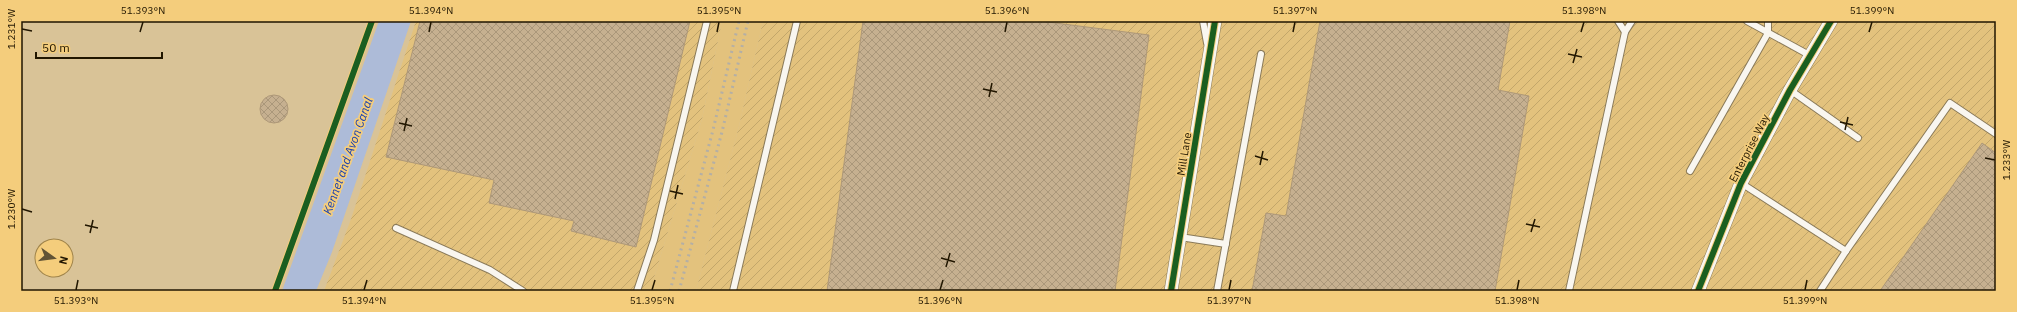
<svg xmlns="http://www.w3.org/2000/svg" width="2017" height="312" font-family="'IBM Plex Sans',sans-serif">
  <style>
    .built { fill: #e3c27d }
    .industrial { fill: url(#industrial-furrows) }
    .water { fill: #adbbd8 }
    .building { fill: url(#building-cross-hatch); stroke: #ae9878 }
    .lines { fill: none; stroke-linecap: round; stroke-linejoin: round }
    .service-casing { stroke: #8a7a59; stroke-width: 8 }
    .minor-casing { stroke: #8a7a59; stroke-width: 14 }
    .service { stroke: #f9f6ef; stroke-width: 6 }
    .minor { stroke: #f9f6ef; stroke-width: 13 }
    .rail { stroke: #b4afa5; stroke-width: 3; stroke-dasharray: 2 4; stroke-linecap: butt }
    .cycleway-casing { stroke: #f4cd7c; stroke-width: 8 }
    .cycleway { stroke: #1b5e20; stroke-width: 6 }
    .ticks { fill: none; stroke: #211600; stroke-width: 1.5 }
    .labels { text-anchor: middle; stroke-width: 3.5; stroke-linejoin: round; paint-order: stroke }
    .street-label { font-size: 11px; fill: #211600; stroke: #f4cd7c }
    .water-label { font-size: 12px; font-style: italic; fill: #1840b1; stroke: #f4cd7c }
    .neatline { fill: none; stroke: #211600; stroke-width: 1.5 }
    .ticks-label { font-size: 10px; text-anchor: middle; fill: #211600 }
  </style>
  <defs>
    <pattern id="industrial-furrows" width="10" height="10" patternUnits="userSpaceOnUse"><rect width="10" height="10" fill="#e3c27d"/><path d="M-1 1l2-2M0 10L10 0M9 11l2-2" fill="none" stroke="#c2a66a"/></pattern>
    <pattern id="building-cross-hatch" width="8" height="8" patternUnits="userSpaceOnUse"><rect width="8" height="8" fill="#c6b090"/><path d="M0 0l8 8M0 8l8-8" fill="none" stroke="#aa977a"/></pattern>
  </defs>
  <rect width="100%" height="100%" fill="#d9c397"/>
  <path class="built" d="M 722,21 L 763,21 L 739,126 L 696,291 L 650,291 L 702,119 Z"/>
  <g class="industrial">
    <path d="M 416,21 L 722,21 L 702,119 L 650,291 L 324,291 L 351,219 Z"/>
    <path d="M 763,21 L 1996,21 L 1996,291 L 696,291 L 739,126 Z"/>
  </g>
  <path class="water" d="M 379,21 L 411,21 L 332,252 L 316,291 L 282,291 Z"/>
  <g class="building">
    <path d="M 420,21 L 690,21 L 636,247 L 571,231 L 574,221 L 489,203 L 494,180 L 386,157 Z"/>
    <path d="M 863,21 L 1040,21 L 1149,35 L 1115,291 L 827,291 Z"/>
    <path d="M 1320,21 L 1510,21 L 1498,90 L 1529,96 L 1495,291 L 1252,291 L 1266,213 L 1286,216 Z"/>
    <circle cx="274" cy="109" r="14"/>
    <path d="M 1982,143 L 1996,153 L 1996,291 L 1880,291 Z"/>
  </g>
  <g class="lines">
    <g class="service-casing">
      <g id="service">
        <path d="M 1203,21 L 1207,43"/>
        <path d="M 1618,21 L 1625,32 L 1632,21"/>
        <path d="M 1747,21 L 1811,56"/>
        <path d="M 1790,90 L 1858,138"/>
        <path d="M 1690,171 L 1768,33 L 1768,21"/>
        <path d="M 1741,183 L 1846,251"/>
        <path d="M 396,228 L 490,270 L 523,291"/>
        <path d="M 1180,237 L 1226,244"/>
        <path d="M 637,291 L 654,240 L 707,21"/>
        <path d="M 733,291 L 797,21"/>
        <path d="M 1217,291 L 1261,54"/>
        <path d="M 1569,291 L 1625,32"/>
        <path d="M 1820,291 L 1846,251 L 1950,103 L 1996,134"/>
      </g>
    </g>
    <g class="minor-casing">
      <g id="minor">
        <path d="M 1171,291 L 1215,21"/>
        <path d="M 1698,291 L 1741,183 L 1790,90 L 1831,21"/>
      </g>
    </g>
    <use href="#service" class="service"/>
    <use href="#minor" class="minor"/>
    <g class="rail">
      <path d="M 670,291 L 713,130 L 739,21"/>
      <path d="M 679,291 L 722,132 L 748,21"/>
    </g>
    <g class="cycleway-casing">
      <g id="cycleway">
        <path d="M 275,291 L 372,21"/>
        <path d="M 1171,291 L 1215,21"/>
        <path d="M 1698,291 L 1741,183 L 1790,90 L 1831,21"/>
      </g>
    </g>
    <use href="#cycleway" class="cycleway"/>
  </g>
  <path class="ticks" d="M 22,29 L 32,31M 140,32 L 143,22M 429,32 L 431,22M 717,32 L 719,22M 1005,32 L 1007,22M 1293,32 L 1295,22M 1581,32 L 1584,22M 1869,32 L 1872,22M 1568,54 L 1582,57M 1573,63 L 1577,49M 983,89 L 997,92M 989,97 L 992,83M 1840,122 L 1853,125M 399,123 L 412,126M 1845,130 L 1848,117M 404,131 L 407,118M 1255,156 L 1268,160M 1985,158 L 1995,160M 1260,165 L 1263,151M 670,191 L 683,194M 675,199 L 678,185M 22,209 L 32,212M 1526,224 L 1540,227M 85,225 L 98,228M 1531,232 L 1535,219M 90,233 L 93,220M 941,258 L 955,262M 946,267 L 950,253M 76,290 L 78,280M 364,290 L 367,280M 652,290 L 655,280M 940,290 L 943,280M 1229,290 L 1231,280M 1517,290 L 1519,280M 1805,290 L 1807,280"/>
  <g class="labels">
    <g class="street-label">
      <text transform="translate(1749 148) rotate(-63)" y="4">Enterprise Way</text>
      <text transform="translate(1184 154) rotate(-81)" y="4">Mill Lane</text>
    </g>
    <g class="water-label">
      <text transform="translate(348 156) rotate(-70)" y="4">Kennet and Avon Canal</text>
    </g>
  </g>
  <rect width="2017" height="312" fill="none" stroke="#f4cd7c" stroke-width="44"/>
  <g transform="translate(54 258) rotate(104)"><circle r="19" fill="#f4cd7c" stroke="#a0844a"/>
  <path d="M0-3L7 15L0 10L-7 15Z" fill="#615335"/>
  <text y="-6" font-size="11" font-weight="bold" text-anchor="middle" fill="#211600">N</text>
  </g>
  <path d="M36 52v6h126v-6" fill="none" stroke="#211600" stroke-width="2"/>
  <text x="42" y="52" font-size="12" fill="#211600" stroke="#f4cd7c" stroke-width="3" paint-order="stroke">50 m</text>
  <rect x="22" y="22" width="1973" height="268" class="neatline"/>
  <g class="ticks-label">
    <text x="143" y="14">51.393°N</text>
    <text x="431" y="14">51.394°N</text>
    <text x="719" y="14">51.395°N</text>
    <text x="1007" y="14">51.396°N</text>
    <text x="1295" y="14">51.397°N</text>
    <text x="1584" y="14">51.398°N</text>
    <text x="1872" y="14">51.399°N</text>
    <text transform="translate(11 29) rotate(-90)" y="4">1.231°W</text>
    <text transform="translate(2006 160) rotate(-90)" y="4">1.233°W</text>
    <text transform="translate(11 209) rotate(-90)" y="4">1.230°W</text>
    <text x="76" y="304">51.393°N</text>
    <text x="364" y="304">51.394°N</text>
    <text x="652" y="304">51.395°N</text>
    <text x="940" y="304">51.396°N</text>
    <text x="1229" y="304">51.397°N</text>
    <text x="1517" y="304">51.398°N</text>
    <text x="1805" y="304">51.399°N</text>
  </g>
</svg>
